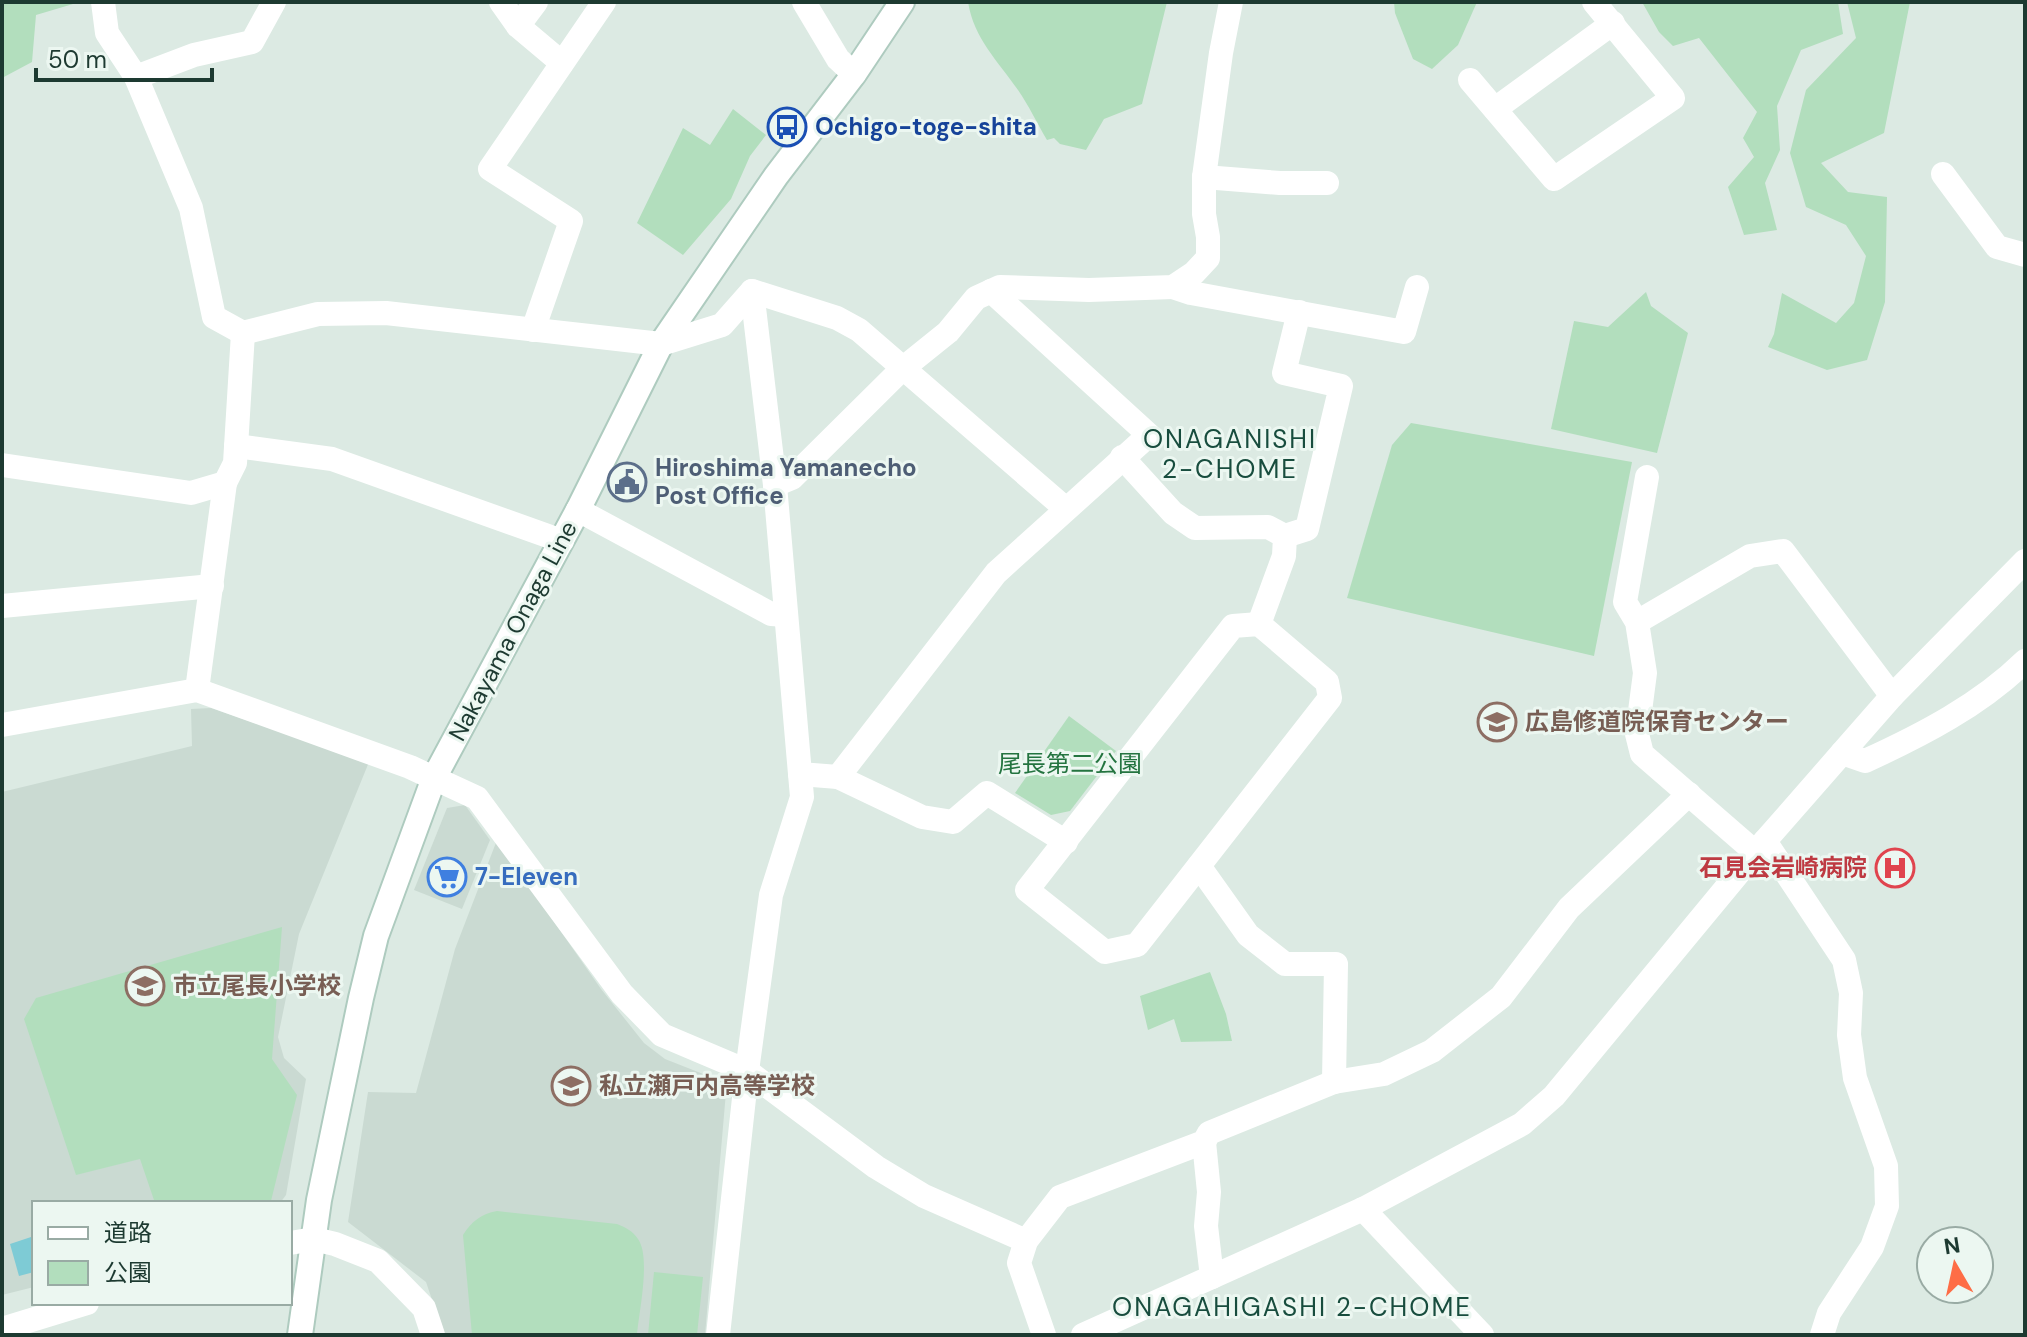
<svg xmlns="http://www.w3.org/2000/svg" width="2027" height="1337" font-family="'DM Sans','Noto Sans JP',sans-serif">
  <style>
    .built { fill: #cadad2 }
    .green { fill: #b2debd }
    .water { fill: #7ecbd5 }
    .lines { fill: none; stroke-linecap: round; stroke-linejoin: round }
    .secondary-casing { stroke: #aecbbf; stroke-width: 28 }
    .street { stroke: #fff; stroke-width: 24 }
    .secondary { stroke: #fff; stroke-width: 24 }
    .labels { text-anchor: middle; stroke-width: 6; stroke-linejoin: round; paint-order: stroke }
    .transit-label { font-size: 24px; font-weight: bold; fill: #164399; stroke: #ecf7f1; text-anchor: start }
    .service-label { font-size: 24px; font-weight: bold; fill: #4e5e75; stroke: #ecf7f1; text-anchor: start }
    .street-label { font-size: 24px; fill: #1d3a31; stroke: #ecf7f1 }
    .education-label { font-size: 24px; font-weight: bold; fill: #785e54; stroke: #ecf7f1; text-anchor: start }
    .park-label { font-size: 24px; fill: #247440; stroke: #ecf7f1 }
    .health-label { font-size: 24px; font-weight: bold; fill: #be3a42; stroke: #ecf7f1; text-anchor: end }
    .shop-label { font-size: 24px; font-weight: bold; fill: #366cbe; stroke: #ecf7f1; text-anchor: start }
    .neighbourhood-label { font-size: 26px; letter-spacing: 2px; fill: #184d3e; stroke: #ecf7f1 }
  </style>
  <rect width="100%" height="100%" fill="#dceae3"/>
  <g class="built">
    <path d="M 211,708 L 369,762 L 299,934 L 278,1037 L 284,1058 L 306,1079 L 286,1195 L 280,1203 L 34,1203 L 34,1287 L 2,1295 L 2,792 L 192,746 L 191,709 Z"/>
    <path d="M 465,805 L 490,840 L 462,909 L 414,890 L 447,808 Z"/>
    <path d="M 497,840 L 601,989 L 644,1043 L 665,1059 L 721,1081 L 726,1092 L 705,1335 L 444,1335 L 426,1282 L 348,1222 L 368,1092 L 416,1093 L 455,949 Z"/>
  </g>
  <g class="green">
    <path d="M 2,2 L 73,4 L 36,15 L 32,62 L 2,78 Z"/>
    <path d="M 968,2 L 1167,2 L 1142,104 L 1104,119 L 1086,150 L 1060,144 L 1054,138 L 1047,140 C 1037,123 1029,106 1018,90 C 998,61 974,39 968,2 Z"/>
    <path d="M 1394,2 L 1477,2 L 1458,45 L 1432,69 L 1413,59 L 1395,13 Z"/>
    <path d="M 1642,2 L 1838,2 L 1843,34 L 1801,50 L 1777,106 L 1780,150 L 1765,183 L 1777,230 L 1744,235 L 1728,187 L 1754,157 L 1743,138 L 1757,112 L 1699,38 L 1673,46 L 1659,32 Z"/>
    <path d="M 1847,2 L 1910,2 L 1884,133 L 1821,163 L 1848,192 L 1887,197 L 1885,302 L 1867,360 L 1827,370 L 1768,347 L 1774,334 L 1782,293 L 1836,323 L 1854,303 L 1866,256 L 1846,225 L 1806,207 L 1790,153 L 1806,90 L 1856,38 Z"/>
    <path d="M 733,109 L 766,135 L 750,156 L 731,199 L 683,255 L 637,223 L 683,128 L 710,145 Z"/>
    <path d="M 1646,292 L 1651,306 L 1688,333 L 1657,453 L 1551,429 L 1574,321 L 1608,327 Z"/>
    <path d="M 1411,423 L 1632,462 L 1594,656 L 1347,598 L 1392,445 Z"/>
    <path d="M 1069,716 L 1116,751 L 1070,811 L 1051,815 L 1015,793 Z"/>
    <path d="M 282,927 L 272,1059 L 297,1095 L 271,1201 L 155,1203 L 140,1159 L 76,1175 L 24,1019 L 36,998 Z"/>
    <path d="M 1210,972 L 1226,1014 L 1232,1041 L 1181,1042 L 1174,1019 L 1148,1030 L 1140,996 Z"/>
    <path d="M 497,1211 L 617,1224 C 625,1227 633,1231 638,1239 C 651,1257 639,1312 637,1335 L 472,1335 L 463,1235 C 472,1221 481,1214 497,1211 Z"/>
    <path d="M 654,1272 L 703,1277 L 697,1335 L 648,1335 Z"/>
  </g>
  <path class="water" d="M 34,1236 L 34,1272 L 19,1276 L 10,1244 Z"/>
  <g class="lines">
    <g class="secondary-casing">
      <path id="secondary" d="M 300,1335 L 319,1200 L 361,998 L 376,936 L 434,778 L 578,510 L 661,344 L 776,176 L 854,74 L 902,2"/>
    </g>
    <g class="street">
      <path d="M 103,2 L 107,33 L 136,77 L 191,208 L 214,317 L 243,333 L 318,314 L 386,313 L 661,344 L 722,325 L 752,291 L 837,318 L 859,330 L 1066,509"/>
      <path d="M 501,2 L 518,26 L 562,63"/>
      <path d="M 804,2 L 838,59 L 854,74"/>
      <path d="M 518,26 L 536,2"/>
      <path d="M 136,77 L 194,55 L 252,42 L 274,2"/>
      <path d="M 1470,80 L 1554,179 L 1673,98 L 1594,2"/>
      <path d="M 1495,109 L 1613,23"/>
      <path d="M 1943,174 L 1997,247 L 2025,255"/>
      <path d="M 1204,177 L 1280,183 L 1327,183"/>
      <path d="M 1173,287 L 1191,293 L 1404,332 L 1417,287"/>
      <path d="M 533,330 L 571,221 L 490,169 L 604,2"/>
      <path d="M 236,446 L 332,459 L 562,541"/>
      <path d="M 1122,457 L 1173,513 L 1195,528 L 1268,527 L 1285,536 L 1284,556 L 1259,624"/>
      <path d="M 2,465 L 191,493 L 225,483 L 235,463 L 243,333"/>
      <path d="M 1647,477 L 1625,602 L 1637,622 L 1645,673 L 1637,734 L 1642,754 L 1755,852"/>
      <path d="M 775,485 L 792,478 L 902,369 L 948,332 L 976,298 L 1000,287 L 1089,290 L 1173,287 L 1194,273 L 1208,258 L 1208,237 L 1204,214 L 1204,177 L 1221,53 L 1231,2"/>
      <path d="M 578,510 L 771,614 L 786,615"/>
      <path d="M 1285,536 L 1307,529 L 1341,386 L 1284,373 L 1299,312"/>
      <path d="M 2,606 L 212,586"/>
      <path d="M 1637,622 L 1750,556 L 1783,551 L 1892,696"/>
      <path d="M 1259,624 L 1327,682 L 1330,698 L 1137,945 L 1105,952 L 1027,890 L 1233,626 Z"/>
      <path d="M 197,690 L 225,483"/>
      <path d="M 2,725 L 197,690 L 410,767 L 477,798 L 622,994 L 662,1035 L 747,1071 L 876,1167 L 924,1196 L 1026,1241"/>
      <path d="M 1842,753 L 1865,761 C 1922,735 1980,705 2025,661"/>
      <path d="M 800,774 L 838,777 L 922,817 L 953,822 L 987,793 L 1066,842"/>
      <path d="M 838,777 L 996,573 L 1149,435 L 991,291"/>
      <path d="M 1765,841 L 1844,960 L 1851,993 L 1849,1035 L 1855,1078 L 1886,1166 L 1887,1206 L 1872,1247 L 1829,1313 L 1822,1335"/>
      <path d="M 1199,866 L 1248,935 L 1285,964 L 1336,964 L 1334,1082"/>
      <path d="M 1204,1142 L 1209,1192 L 1206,1226 L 1212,1277"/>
      <path d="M 1363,1209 L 1482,1335"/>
      <path d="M 290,1243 L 314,1239 L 335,1244 L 378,1261 L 424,1308 L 433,1335"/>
      <path d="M 2,1329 L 87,1303"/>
      <path d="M 718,1335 L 747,1071 L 771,895 L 802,797 L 775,485 L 752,291"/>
      <path d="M 1044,1335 L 1019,1263 L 1026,1241 L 1060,1197 L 1204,1142 L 1209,1133 L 1334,1082 L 1384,1074 L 1432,1051 L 1501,997 L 1569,908 L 1689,794"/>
      <path d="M 1083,1335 L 1363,1209 L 1522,1124 L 1554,1096 L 1765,841 L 1842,753 L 1892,696 L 2025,561"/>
    </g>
    <use href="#secondary" class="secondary"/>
  </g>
  <defs>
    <g id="bus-ring" transform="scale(2)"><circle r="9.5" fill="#ecf7f1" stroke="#1a4fb4" stroke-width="1.5"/><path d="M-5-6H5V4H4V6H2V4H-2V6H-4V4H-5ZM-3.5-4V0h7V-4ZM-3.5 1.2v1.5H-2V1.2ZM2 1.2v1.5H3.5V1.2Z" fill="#1a4fb4"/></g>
    <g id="civic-ring" transform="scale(2)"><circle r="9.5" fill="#ecf7f1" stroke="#5c6f8a" stroke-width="1.5"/><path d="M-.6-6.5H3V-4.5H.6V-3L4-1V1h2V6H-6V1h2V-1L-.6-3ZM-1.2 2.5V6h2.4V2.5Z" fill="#5c6f8a"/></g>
    <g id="school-ring" transform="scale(2)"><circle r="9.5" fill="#ecf7f1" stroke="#8d6e63" stroke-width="1.5"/><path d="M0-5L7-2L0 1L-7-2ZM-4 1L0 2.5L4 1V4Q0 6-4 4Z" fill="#8d6e63"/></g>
    <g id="hospital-ring" transform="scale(2)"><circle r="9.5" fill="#ecf7f1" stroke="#e0444e" stroke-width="1.5"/><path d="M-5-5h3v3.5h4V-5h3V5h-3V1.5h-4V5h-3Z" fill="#e0444e"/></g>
    <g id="supermarket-ring" transform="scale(2)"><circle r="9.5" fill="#ecf7f1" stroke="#3f7fe0" stroke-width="1.5"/><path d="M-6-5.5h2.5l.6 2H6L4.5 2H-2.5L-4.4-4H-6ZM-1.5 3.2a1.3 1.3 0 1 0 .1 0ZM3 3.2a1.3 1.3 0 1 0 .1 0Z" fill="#3f7fe0"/></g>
  </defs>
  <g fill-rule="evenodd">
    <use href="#bus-ring" x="787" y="127"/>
    <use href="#civic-ring" x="627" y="482"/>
    <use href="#school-ring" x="1497" y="722"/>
    <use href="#hospital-ring" x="1895" y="868"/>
    <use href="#supermarket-ring" x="447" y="877"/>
    <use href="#school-ring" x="145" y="986"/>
    <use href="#school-ring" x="571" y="1086"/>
  </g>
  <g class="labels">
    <g class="transit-label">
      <text x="815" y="135">Ochigo-toge-shita</text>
    </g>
    <g class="service-label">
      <text x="655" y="476">Hiroshima Yamanecho<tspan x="655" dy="28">Post Office</tspan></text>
    </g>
    <g class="street-label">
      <text transform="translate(513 631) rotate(-62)" y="8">Nakayama Onaga Line</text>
    </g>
    <g class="education-label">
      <text x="1525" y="730">広島修道院保育センター</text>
      <text x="173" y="994">市立尾長小学校</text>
      <text x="599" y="1094">私立瀬戸内高等学校</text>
    </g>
    <g class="park-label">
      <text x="1070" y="772">尾長第二公園</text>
    </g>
    <g class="health-label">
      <text x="1867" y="876">石見会岩崎病院</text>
    </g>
    <g class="shop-label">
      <text x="475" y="885">7-Eleven</text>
    </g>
    <g class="neighbourhood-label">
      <text x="1230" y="448">ONAGANISHI<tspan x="1230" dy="30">2-CHOME</tspan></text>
      <text x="1292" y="1316">ONAGAHIGASHI 2-CHOME</text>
    </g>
  </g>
  <rect width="2027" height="1337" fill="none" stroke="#1d3a31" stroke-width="8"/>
  <rect x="32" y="1201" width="260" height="104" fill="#ecf7f1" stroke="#99aba4" stroke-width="2"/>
  <rect x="48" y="1227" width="40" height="12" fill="#ffffff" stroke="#99aba4" stroke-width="2"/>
  <text x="104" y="1241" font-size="24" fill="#1d3a31">道路</text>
  <rect x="48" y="1261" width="40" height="24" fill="#b2debd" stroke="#99aba4" stroke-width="2"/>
  <text x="104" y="1281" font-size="24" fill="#1d3a31">公園</text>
  <g transform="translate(1955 1265) rotate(351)"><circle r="38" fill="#ecf7f1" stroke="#99aba4" stroke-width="2"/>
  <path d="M0-6L14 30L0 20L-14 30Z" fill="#fe6d46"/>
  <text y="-12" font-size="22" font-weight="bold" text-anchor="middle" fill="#1d3a31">N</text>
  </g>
  <path d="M36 68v12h176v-12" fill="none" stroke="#1d3a31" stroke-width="4"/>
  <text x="48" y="68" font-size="24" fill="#1d3a31" stroke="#ecf7f1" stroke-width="6" paint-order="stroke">50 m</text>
</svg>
